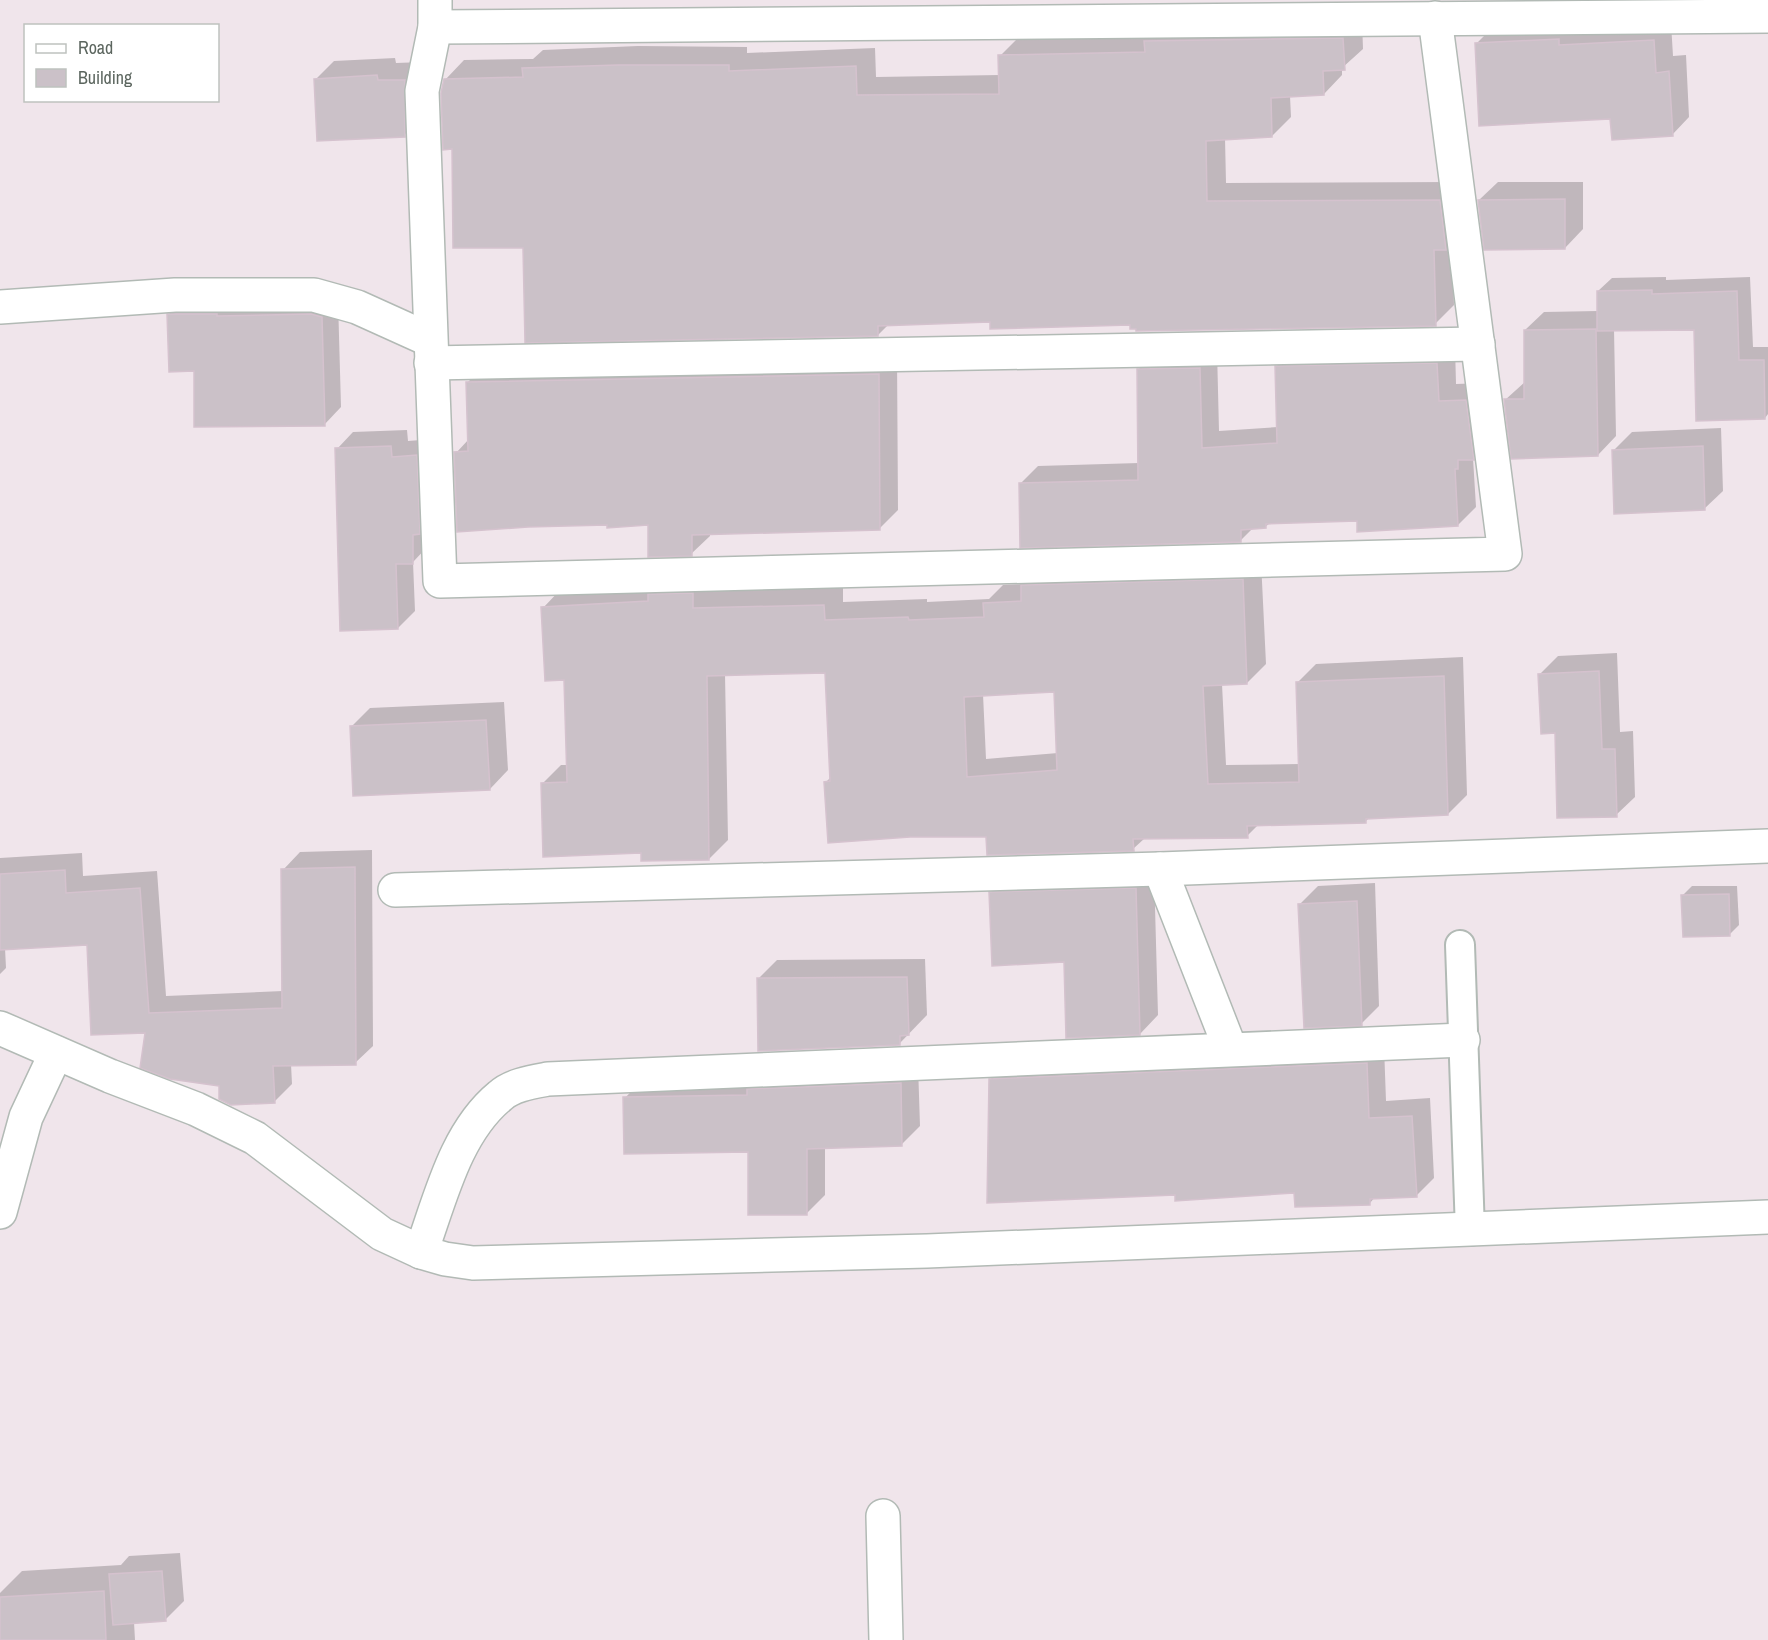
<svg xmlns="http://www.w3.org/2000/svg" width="1768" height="1640" font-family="'Archivo Narrow',sans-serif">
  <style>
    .shadow { fill: #0003; fill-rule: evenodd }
    .building { fill: #cbc1c8; stroke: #d5c2ce; stroke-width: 1.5; fill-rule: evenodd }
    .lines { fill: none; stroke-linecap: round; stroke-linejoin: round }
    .service-casing { stroke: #b2bab5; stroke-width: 32 }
    .minor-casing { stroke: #b2bab5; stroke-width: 36 }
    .service { stroke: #fff; stroke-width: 28 }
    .minor { stroke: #fff; stroke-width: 33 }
  </style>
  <rect width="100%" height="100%" fill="#f0e5eb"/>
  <g class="shadow">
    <path d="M 1362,20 L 1363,49 L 1342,68 L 1342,75 L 1324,94 L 1290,96 L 1291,117 L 1272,136 L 1225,138 L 1226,183 L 1458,182 L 1452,242 L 1454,305 L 1435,324 L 991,320 L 889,324 L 878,335 L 524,246 L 454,148 L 445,80 L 464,60 L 533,59 L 543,50 L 638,46 L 747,47 L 747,53 L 875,48 L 876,77 L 1000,75 L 1000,56 L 1019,37 Z"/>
    <path d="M 1671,23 L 1673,56 L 1686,55 L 1689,117 L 1672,135 L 1612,117 L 1476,44 L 1493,27 Z"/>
    <path d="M 395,58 L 396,63 L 423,62 L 423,117 L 404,135 L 316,79 L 334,61 Z"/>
    <path d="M 1498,182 L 1583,182 L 1583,229 L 1565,248 L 1479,200 Z"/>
    <path d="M 1666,277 L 1666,280 L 1750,277 L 1753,347 L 1768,347 L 1768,414 L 1765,418 L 1696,329 L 1614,329 L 1616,436 L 1598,455 L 1505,400 L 1526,381 L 1525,330 L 1544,312 L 1598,311 L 1598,291 L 1612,278 Z"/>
    <path d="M 185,298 L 338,300 L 341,407 L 324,425 L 195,370 L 168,315 Z"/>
    <path d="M 1455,346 L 1456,384 L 1484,383 L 1491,440 L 1473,458 L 1476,507 L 1458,525 L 1358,520 L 1270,523 L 1265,527 L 1253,528 L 1241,540 L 1020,484 L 1038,466 L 1139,463 L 1138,370 L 1156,352 L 1217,350 L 1219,431 L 1278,427 L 1276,367 L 1294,349 Z"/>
    <path d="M 897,356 L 898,510 L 880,528 L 710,533 L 710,536 L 691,554 L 650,524 L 609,523 L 456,453 L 469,439 L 468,382 L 486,364 Z"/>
    <path d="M 1721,428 L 1723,491 L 1704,509 L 1613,451 L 1632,432 Z"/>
    <path d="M 407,430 L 408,441 L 433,439 L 429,545 L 413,562 L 415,611 L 398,628 L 337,449 L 353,432 Z"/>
    <path d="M 1261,561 L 1266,664 L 1247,683 L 1222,684 L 1226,765 L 1300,764 L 1297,683 L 1316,664 L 1463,657 L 1467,795 L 1448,814 L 1370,817 L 1366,821 L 1259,824 L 1247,836 L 1145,838 L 1133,849 L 988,836 L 826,782 L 831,777 L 826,672 L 725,674 L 728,840 L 709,859 L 642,852 L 542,784 L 561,765 L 568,765 L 565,679 L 543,608 L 561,589 L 843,586 L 843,602 L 927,599 L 927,602 L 989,599 L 1003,585 L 1025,584 L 1042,567 ZM 1056,690 L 1058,753 L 986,759 L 983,694 Z"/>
    <path d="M 1617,653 L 1620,732 L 1633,731 L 1635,797 L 1616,815 L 1557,732 L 1540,674 L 1558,656 Z"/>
    <path d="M 504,702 L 508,770 L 490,789 L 352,726 L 370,708 Z"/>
    <path d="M 372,850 L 373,1046 L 355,1063 L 291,1064 L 292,1084 L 274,1102 L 220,1084 L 147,1031 L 89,944 L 5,948 L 6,968 L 0,974 L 0,858 L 82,853 L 83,876 L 157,871 L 166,996 L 283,991 L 283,870 L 300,852 Z"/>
    <path d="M 1154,871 L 1158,1015 L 1140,1034 L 1065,960 L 990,893 L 1009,875 Z"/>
    <path d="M 1375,883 L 1379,1006 L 1361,1024 L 1299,905 L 1318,886 Z"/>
    <path d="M 1692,886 L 1737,886 L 1739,925 L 1730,934 L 1683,895 Z"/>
    <path d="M 925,959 L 927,1015 L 899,1044 L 759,978 L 777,960 Z"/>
    <path d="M 1384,1046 L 1386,1101 L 1430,1098 L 1434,1178 L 1416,1196 L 1375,1197 L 1370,1203 L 1295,1191 L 1176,1193 L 990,1080 L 1008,1062 Z"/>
    <path d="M 918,1065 L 920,1126 L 901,1145 L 825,1147 L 825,1195 L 806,1214 L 750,1150 L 625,1098 L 643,1079 Z"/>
    <path d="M 180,1553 L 184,1601 L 165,1620 L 134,1622 L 135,1640 L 0,1640 L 0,1593 L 22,1571 L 121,1565 L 129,1556 Z"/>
  </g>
  <g class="building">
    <path d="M 1343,38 L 1345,70 L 1323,71 L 1324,95 L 1271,98 L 1272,137 L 1206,141 L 1207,201 L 1440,200 L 1446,250 L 1434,250 L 1436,326 L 1136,331 L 1136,329 L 1130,329 L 1130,325 L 990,329 L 990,322 L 878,326 L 878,336 L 525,343 L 523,248 L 453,248 L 452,149 L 443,150 L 441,93 L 444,79 L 523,77 L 522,68 L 618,65 L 729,65 L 729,71 L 856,66 L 857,95 L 999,94 L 998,55 L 1145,52 L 1144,41 Z"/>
    <path d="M 1559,39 L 1559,45 L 1654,40 L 1656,73 L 1669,71 L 1673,136 L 1612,140 L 1610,119 L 1479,126 L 1475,43 Z"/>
    <path d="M 377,75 L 378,80 L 405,80 L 405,137 L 317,141 L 314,79 Z"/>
    <path d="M 1565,199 L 1565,249 L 1484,250 L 1478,200 Z"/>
    <path d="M 1652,290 L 1652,294 L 1737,291 L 1739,360 L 1764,360 L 1765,419 L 1696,421 L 1694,330 L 1597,331 L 1597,291 Z"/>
    <path d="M 167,314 L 217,314 L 217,316 L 311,314 L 322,317 L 325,426 L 194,427 L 194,371 L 169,372 Z"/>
    <path d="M 1596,329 L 1598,456 L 1511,459 L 1504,399 L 1524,399 L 1524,330 Z"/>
    <path d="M 1437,363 L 1439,401 L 1466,400 L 1474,460 L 1458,460 L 1458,469 L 1455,469 L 1458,526 L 1357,532 L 1357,521 L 1266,524 L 1266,528 L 1241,530 L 1241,542 L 1020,548 L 1019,483 L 1138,480 L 1137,369 L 1200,368 L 1202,448 L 1277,443 L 1275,366 Z"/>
    <path d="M 879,374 L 880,530 L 692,535 L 692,556 L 648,557 L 648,525 L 607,528 L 607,525 L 528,527 L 457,532 L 454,452 L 468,451 L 466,382 Z"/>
    <path d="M 391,446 L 392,457 L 417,455 L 420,534 L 413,535 L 413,564 L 396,564 L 398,629 L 340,631 L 335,448 Z"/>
    <path d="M 1703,446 L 1705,510 L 1614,514 L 1612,450 Z"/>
    <path d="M 1243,579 L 1247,684 L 1203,686 L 1208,784 L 1299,782 L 1296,682 L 1444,676 L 1448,815 L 1366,819 L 1366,823 L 1247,826 L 1248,838 L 1133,839 L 1134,851 L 987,855 L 986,837 L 910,837 L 828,843 L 824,782 L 830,781 L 825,673 L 707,676 L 709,860 L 641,861 L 641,853 L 543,857 L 541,783 L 567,782 L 564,680 L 545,681 L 541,607 L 648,601 L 648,594 L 693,593 L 693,608 L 824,605 L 825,620 L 908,617 L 909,620 L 984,617 L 983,603 L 1021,601 L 1021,585 ZM 1054,692 L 1057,770 L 967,777 L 964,697 Z"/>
    <path d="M 1599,671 L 1602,749 L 1615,749 L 1617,817 L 1557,818 L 1555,733 L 1541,734 L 1538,674 Z"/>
    <path d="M 486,720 L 490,790 L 353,796 L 350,726 Z"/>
    <path d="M 355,867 L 356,1065 L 273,1066 L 275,1103 L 231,1105 L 219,1099 L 219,1086 L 170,1079 L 140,1068 L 145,1033 L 91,1035 L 87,945 L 0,950 L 0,874 L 65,870 L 66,893 L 140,888 L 149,1013 L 282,1008 L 281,869 Z"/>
    <path d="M 1136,888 L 1140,1035 L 1066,1038 L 1064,962 L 992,966 L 989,892 Z"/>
    <path d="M 1729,894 L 1730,936 L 1683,937 L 1681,895 Z"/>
    <path d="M 1357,901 L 1362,1026 L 1304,1028 L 1298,904 Z"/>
    <path d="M 907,977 L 909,1035 L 900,1036 L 900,1045 L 758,1051 L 757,978 Z"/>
    <path d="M 1367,1063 L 1369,1118 L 1412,1116 L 1417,1197 L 1370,1199 L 1370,1205 L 1295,1207 L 1294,1193 L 1175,1201 L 1175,1195 L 987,1203 L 989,1079 Z"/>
    <path d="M 901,1083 L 902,1146 L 807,1149 L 807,1215 L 748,1215 L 748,1152 L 624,1154 L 623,1097 L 747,1095 L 747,1089 Z"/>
    <path d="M 162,1571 L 166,1621 L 113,1625 L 109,1574 Z"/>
    <path d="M 104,1591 L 106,1640 L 0,1640 L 0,1597 Z"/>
  </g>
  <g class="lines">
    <g class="service-casing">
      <path id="service" d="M 1460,945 L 1470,1231"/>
    </g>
    <g class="minor-casing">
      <g id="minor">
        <path d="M 435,0 L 435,27 L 422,91 L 440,581 L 1505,554 L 1435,18"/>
        <path d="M 435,27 L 1768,16"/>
        <path d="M 0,307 L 175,295 L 314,295 L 357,307 L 430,340"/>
        <path d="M 431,363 L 1478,344"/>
        <path d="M 1160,869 L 1230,1048"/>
        <path d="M 395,890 L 1160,869 L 1768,846"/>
        <path d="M 0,1028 L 110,1076 L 196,1109 L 255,1138 L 382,1234 L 421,1252 L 445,1259 L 473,1263 L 927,1251 L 1768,1217"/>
        <path d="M 0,1212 L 26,1117 L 56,1053"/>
        <path d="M 421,1252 C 440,1200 455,1133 500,1096 C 512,1085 532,1082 548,1079 L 1463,1040"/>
        <path d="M 883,1516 L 886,1640"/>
      </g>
    </g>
    <use href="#service" class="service"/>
    <use href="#minor" class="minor"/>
  </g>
  <rect x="24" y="24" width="195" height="78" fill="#ffffff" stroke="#bec2bf" stroke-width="1.5"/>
  <rect x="36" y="44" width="30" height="9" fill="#ffffff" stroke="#bec2bf" stroke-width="1.5"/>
  <text x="78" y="54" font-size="18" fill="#5c665f">Road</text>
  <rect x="36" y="69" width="30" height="18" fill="#cbc1c8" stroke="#bec2bf" stroke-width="1.5"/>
  <text x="78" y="84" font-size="18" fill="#5c665f">Building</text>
</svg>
